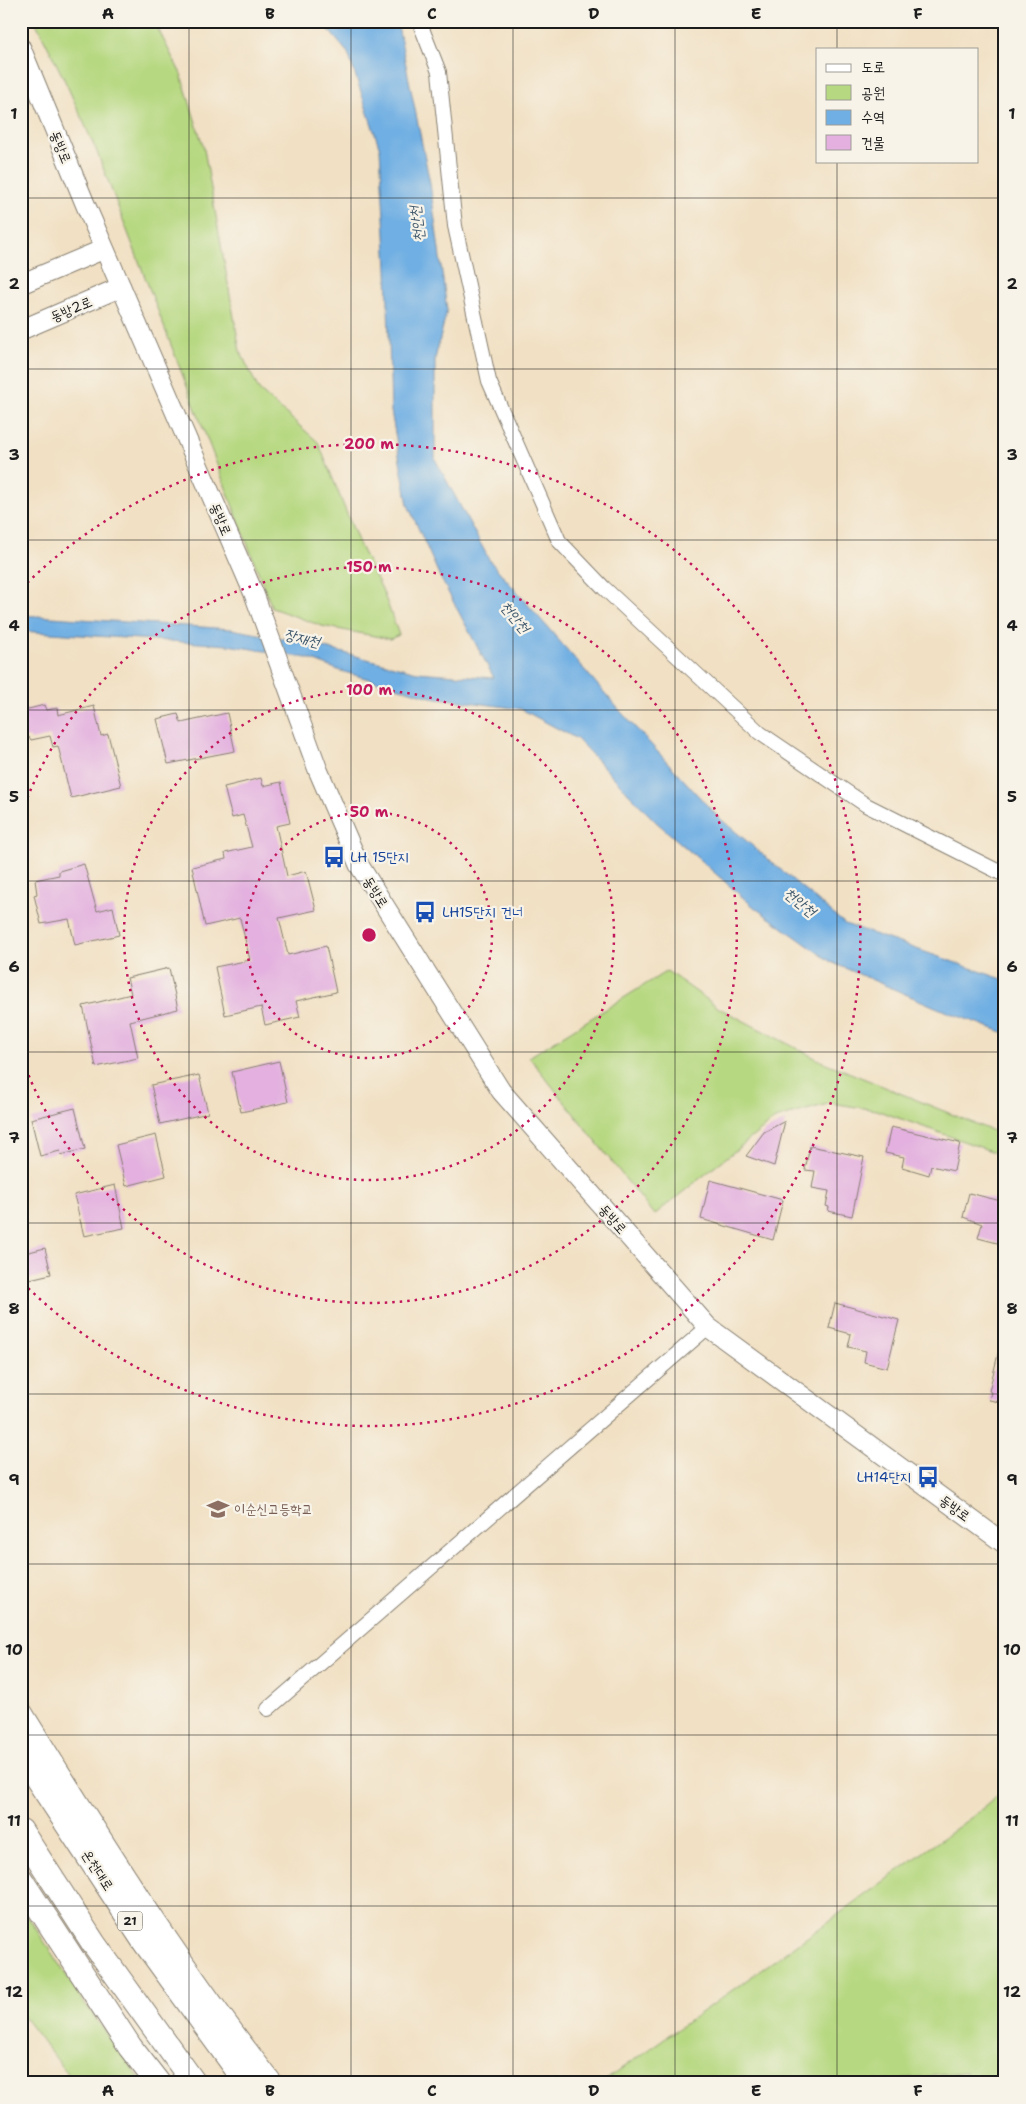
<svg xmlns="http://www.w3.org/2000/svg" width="1026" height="2104" font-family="'Shantell Sans','Poor Story',sans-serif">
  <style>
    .green { fill: #b6d880; stroke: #697a4e }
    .water { fill: #70afe3; stroke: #466680 }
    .building { fill: #e3b0df }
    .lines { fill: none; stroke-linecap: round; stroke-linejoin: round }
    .street-casing { stroke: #867e70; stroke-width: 16 }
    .secondary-casing { stroke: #867e70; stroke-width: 21 }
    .highway-casing { stroke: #867e70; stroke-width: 26 }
    .street { stroke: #fff; stroke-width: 14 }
    .secondary { stroke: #fff; stroke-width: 19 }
    .highway { stroke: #fff; stroke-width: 24 }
    .grid { fill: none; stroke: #1c1c1c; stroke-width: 1; stroke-opacity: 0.55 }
    .ring { fill: none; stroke: #c2185b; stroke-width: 2.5; stroke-dasharray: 2.5 5 }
    .labels { text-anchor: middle; stroke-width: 4.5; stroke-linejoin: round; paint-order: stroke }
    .shield { fill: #f7f3e8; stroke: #5e5c59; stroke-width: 1 }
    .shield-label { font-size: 12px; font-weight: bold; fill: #1c1c1c }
    .street-label { font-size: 14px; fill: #1c1c1c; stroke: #f7f3e8 }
    .transit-label { font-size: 14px; fill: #164399; stroke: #f7f3e8; text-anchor: start }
    .education-label { font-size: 14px; fill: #785e54; stroke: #f7f3e8; text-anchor: start }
    .water-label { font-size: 15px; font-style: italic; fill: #3e576c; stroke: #f7f3e8 }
    .centre { fill: #c2185b; stroke: #f7f3e8; stroke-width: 2.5 }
    .ring-label { font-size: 15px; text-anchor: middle; font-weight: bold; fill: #c2185b; stroke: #f7f3e8; stroke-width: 4.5; stroke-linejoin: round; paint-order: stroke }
    .neatline { fill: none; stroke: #1c1c1c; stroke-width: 2 }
    .grid-label { font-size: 16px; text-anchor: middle; font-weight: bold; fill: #1c1c1c }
  </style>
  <rect width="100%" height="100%" fill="#f7f3e8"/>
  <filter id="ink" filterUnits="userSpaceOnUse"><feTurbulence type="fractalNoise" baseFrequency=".02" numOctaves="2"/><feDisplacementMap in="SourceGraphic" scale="10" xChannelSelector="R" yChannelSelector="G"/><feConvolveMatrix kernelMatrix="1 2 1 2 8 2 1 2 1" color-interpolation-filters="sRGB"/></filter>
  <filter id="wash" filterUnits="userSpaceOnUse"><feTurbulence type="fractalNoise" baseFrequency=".0096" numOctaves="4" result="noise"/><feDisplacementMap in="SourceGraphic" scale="20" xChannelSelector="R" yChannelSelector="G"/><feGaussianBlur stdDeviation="1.12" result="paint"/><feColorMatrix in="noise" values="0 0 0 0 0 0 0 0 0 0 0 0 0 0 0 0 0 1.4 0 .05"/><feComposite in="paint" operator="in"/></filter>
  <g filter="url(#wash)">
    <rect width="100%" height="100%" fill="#f1e0c3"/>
    <g class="green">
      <path d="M 35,21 L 154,21 L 181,74 L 204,149 L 240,351 L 259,390 L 318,442 L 360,546 L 382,589 L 399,635 L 390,639 L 322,626 L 272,608 L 97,152 L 65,81 Z"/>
      <path d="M 667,971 L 719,1008 L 821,1061 L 1005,1136 L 1005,1156 L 876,1110 L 831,1103 L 775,1119 L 654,1215 L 529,1057 Z"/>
      <path d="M 1005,1789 L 1005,2083 L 970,2083 L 966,2073 L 851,2083 L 601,2083 L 806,1938 L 980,1811 Z"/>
      <path d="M 21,1906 L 83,2001 L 143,2083 L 75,2083 L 21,2013 Z"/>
    </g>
    <path class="water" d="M 321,21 L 397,21 L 430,183 L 447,310 L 435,359 L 435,459 L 490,561 L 622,713 L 717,816 L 845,924 L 1005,980 L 1005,1033 L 947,1012 L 831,962 L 754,907 L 655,821 L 577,739 L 521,709 L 431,697 L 341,671 L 307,658 L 228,645 L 21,631 L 21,615 L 231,629 L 302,642 L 417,672 L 494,678 L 440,577 L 408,505 L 391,411 L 387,269 L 380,149 L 348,53 Z"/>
    <g id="blocks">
      <g class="building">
        <path d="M 44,705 L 46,710 L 57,708 L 58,715 L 94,706 L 101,736 L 108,734 L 121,786 L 71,798 L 58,746 L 53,747 L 50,736 L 31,740 L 29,737 L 21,739 L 21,711 Z"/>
        <path d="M 227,713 L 235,751 L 168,764 L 157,719 L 178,714 L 181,723 Z"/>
        <path d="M 261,778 L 263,786 L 281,782 L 290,823 L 276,826 L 287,876 L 306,871 L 316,910 L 279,918 L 288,955 L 326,946 L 336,992 L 296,1001 L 300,1017 L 265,1025 L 261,1007 L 225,1015 L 215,967 L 250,960 L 240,918 L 205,926 L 192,867 L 226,859 L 225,853 L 252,847 L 243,815 L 232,818 L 224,787 Z"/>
        <path d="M 84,864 L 97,911 L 113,907 L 119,935 L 75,945 L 69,919 L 41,924 L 34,895 L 37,894 L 35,880 L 59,875 L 59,871 Z"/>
        <path d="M 169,968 L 178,1009 L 130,1021 L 138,1058 L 96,1067 L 83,1006 L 131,994 L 127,978 Z"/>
        <path d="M 279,1061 L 288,1102 L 241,1112 L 232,1072 Z"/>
        <path d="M 199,1075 L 208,1113 L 160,1124 L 151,1085 Z"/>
        <path d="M 75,1108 L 85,1149 L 61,1155 L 60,1151 L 40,1156 L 31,1119 Z"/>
        <path d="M 785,1121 L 774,1166 L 746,1156 L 764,1132 Z"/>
        <path d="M 891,1127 L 960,1143 L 954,1171 L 931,1166 L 929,1175 L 902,1167 L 904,1157 L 885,1153 Z"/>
        <path d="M 156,1135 L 166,1176 L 126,1186 L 116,1145 Z"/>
        <path d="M 810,1146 L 864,1157 L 852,1216 L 828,1211 L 829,1207 L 826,1206 L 829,1191 L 812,1188 L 815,1171 L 805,1170 Z"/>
        <path d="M 710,1180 L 783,1200 L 773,1240 L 701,1219 Z"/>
        <path d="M 115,1185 L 124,1228 L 84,1236 L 74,1195 Z"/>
        <path d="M 969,1193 L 1005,1202 L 1005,1245 L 978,1238 L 982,1224 L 963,1217 Z"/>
        <path d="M 45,1248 L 51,1274 L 21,1281 L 21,1254 Z"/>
        <path d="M 835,1303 L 899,1320 L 887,1368 L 864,1362 L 866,1351 L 848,1347 L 851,1334 L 829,1328 Z"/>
        <path d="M 1000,1346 L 1005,1347 L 1005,1403 L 989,1400 L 991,1392 L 989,1391 Z"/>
      </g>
    </g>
  </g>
  <g filter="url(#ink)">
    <use href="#blocks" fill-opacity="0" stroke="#867e70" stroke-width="1"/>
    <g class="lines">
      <g class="street-casing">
        <g id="street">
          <path d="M 419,21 L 439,72 L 455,226 L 489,381 L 559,541 L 604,588 L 760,733 L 866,805 L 1005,875"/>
          <path d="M 268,1709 L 708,1327"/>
        </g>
      </g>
      <g class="secondary-casing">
        <g id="secondary">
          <path d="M 21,48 L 86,206 L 254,594 L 318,770 L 359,865 L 501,1091 L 708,1327 L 1005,1544"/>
          <path d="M 21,284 L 104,249"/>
          <path d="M 21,330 L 121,287"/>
        </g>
      </g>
      <g class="highway-casing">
        <g id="highway">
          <path d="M 21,1714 C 99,1840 178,1966 270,2083"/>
          <path d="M 21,1754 L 144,1941 L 247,2083"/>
          <path d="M 21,1831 L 94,1944 L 194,2083"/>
          <path d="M 21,1880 L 130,2047 L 158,2083"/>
        </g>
      </g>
      <use href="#street" class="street"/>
      <use href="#secondary" class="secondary"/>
      <use href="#highway" class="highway"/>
    </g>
  </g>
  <path class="grid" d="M 189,21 L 189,2083M 351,21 L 351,2083M 513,21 L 513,2083M 675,21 L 675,2083M 837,21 L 837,49M 837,161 L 837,2083M 21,198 L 1005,198M 21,369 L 1005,369M 21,540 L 1005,540M 21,710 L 1005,710M 21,881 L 1005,881M 21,1052 L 1005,1052M 21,1223 L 1005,1223M 21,1394 L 1005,1394M 21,1564 L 1005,1564M 21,1735 L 1005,1735M 21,1906 L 1005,1906"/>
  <g class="ring">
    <circle cx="369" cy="935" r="123"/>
    <circle cx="369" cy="935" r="245"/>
    <path d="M22 812A368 368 0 1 1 22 1058"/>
    <path d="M22 588A491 491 0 1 1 22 1282"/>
  </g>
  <defs>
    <g id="bus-bare" transform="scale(1.725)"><path d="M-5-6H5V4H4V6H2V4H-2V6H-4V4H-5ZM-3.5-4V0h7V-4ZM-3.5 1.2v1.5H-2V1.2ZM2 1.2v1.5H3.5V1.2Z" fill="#1a4fb4" stroke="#f7f3e8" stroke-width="2.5" paint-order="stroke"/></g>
    <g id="school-bare" transform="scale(1.725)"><path d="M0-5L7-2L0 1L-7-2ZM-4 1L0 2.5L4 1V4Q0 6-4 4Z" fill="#8d6e63" stroke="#f7f3e8" stroke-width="2.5" paint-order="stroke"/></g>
  </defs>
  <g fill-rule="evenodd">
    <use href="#bus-bare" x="334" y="857"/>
    <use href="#bus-bare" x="425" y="912"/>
    <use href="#bus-bare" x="928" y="1477"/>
    <use href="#school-bare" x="218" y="1509"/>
  </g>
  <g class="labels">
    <rect class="shield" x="117.5" y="1911.5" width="25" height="19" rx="4"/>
    <g class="shield-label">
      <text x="130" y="1925">21</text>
    </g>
    <g class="street-label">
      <text transform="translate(61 147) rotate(68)" y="5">동방로</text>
      <text transform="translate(71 309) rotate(-23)" y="5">동방2로</text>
      <text transform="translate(221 519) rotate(67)" y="5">동방로</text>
      <text transform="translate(376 892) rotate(58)" y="5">동방로</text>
      <text transform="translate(613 1219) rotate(49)" y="5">동방로</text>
      <text transform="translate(955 1508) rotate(36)" y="5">동방로</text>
      <text transform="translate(98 1870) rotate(57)" y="5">온천대로</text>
    </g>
    <g class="transit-label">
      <text x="350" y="862">LH 15단지</text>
      <text x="442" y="917">LH15단지 건너</text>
      <text x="911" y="1482" text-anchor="end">LH14단지</text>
    </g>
    <g class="education-label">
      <text x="234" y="1514">이순신고등학교</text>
    </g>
    <g class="water-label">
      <text transform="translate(417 224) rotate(-97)" y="5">천안천</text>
      <text transform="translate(515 617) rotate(50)" y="5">천안천</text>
      <text transform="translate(302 638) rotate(14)" y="5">장재천</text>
      <text transform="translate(800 902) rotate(39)" y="5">천안천</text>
    </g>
  </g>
  <circle cx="369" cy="935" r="8" class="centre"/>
  <g class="ring-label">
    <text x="369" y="449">200 m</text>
    <text x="369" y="572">150 m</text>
    <text x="369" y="695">100 m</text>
    <text x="369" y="817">50 m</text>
  </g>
  <rect width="1026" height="2104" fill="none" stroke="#f7f3e8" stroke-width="55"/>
  <rect x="816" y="48" width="162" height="115" fill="#f7f3e8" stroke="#9f9d96"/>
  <rect x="826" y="64" width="25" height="8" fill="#ffffff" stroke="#9f9d96"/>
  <text x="861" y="72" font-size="15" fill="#1c1c1c">도로</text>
  <rect x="826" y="85" width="25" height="15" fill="#b6d880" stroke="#9f9d96"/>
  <text x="861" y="98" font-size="15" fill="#1c1c1c">공원</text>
  <rect x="826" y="110" width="25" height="15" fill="#70afe3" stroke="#9f9d96"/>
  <text x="861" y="122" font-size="15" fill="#1c1c1c">수역</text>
  <rect x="826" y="135" width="25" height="15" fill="#e3b0df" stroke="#9f9d96"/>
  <text x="861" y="148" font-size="15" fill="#1c1c1c">건물</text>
  <rect x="28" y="28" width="970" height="2048" class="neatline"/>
  <g class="grid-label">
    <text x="108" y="19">A</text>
    <text x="270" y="19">B</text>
    <text x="432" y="19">C</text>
    <text x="594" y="19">D</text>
    <text x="756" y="19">E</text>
    <text x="918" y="19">F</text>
    <text x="14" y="119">1</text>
    <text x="1012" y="119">1</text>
    <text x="14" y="289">2</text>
    <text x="1012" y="289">2</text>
    <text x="14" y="460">3</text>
    <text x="1012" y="460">3</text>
    <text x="14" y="631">4</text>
    <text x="1012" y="631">4</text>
    <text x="14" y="802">5</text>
    <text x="1012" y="802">5</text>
    <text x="14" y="972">6</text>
    <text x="1012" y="972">6</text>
    <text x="14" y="1143">7</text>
    <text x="1012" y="1143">7</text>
    <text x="14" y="1314">8</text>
    <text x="1012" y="1314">8</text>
    <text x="14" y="1485">9</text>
    <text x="1012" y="1485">9</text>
    <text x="14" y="1655">10</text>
    <text x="1012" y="1655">10</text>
    <text x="14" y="1826">11</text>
    <text x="1012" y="1826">11</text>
    <text x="14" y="1997">12</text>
    <text x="1012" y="1997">12</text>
    <text x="108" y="2096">A</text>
    <text x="270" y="2096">B</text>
    <text x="432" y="2096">C</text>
    <text x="594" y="2096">D</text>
    <text x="756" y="2096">E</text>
    <text x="918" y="2096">F</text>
  </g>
</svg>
